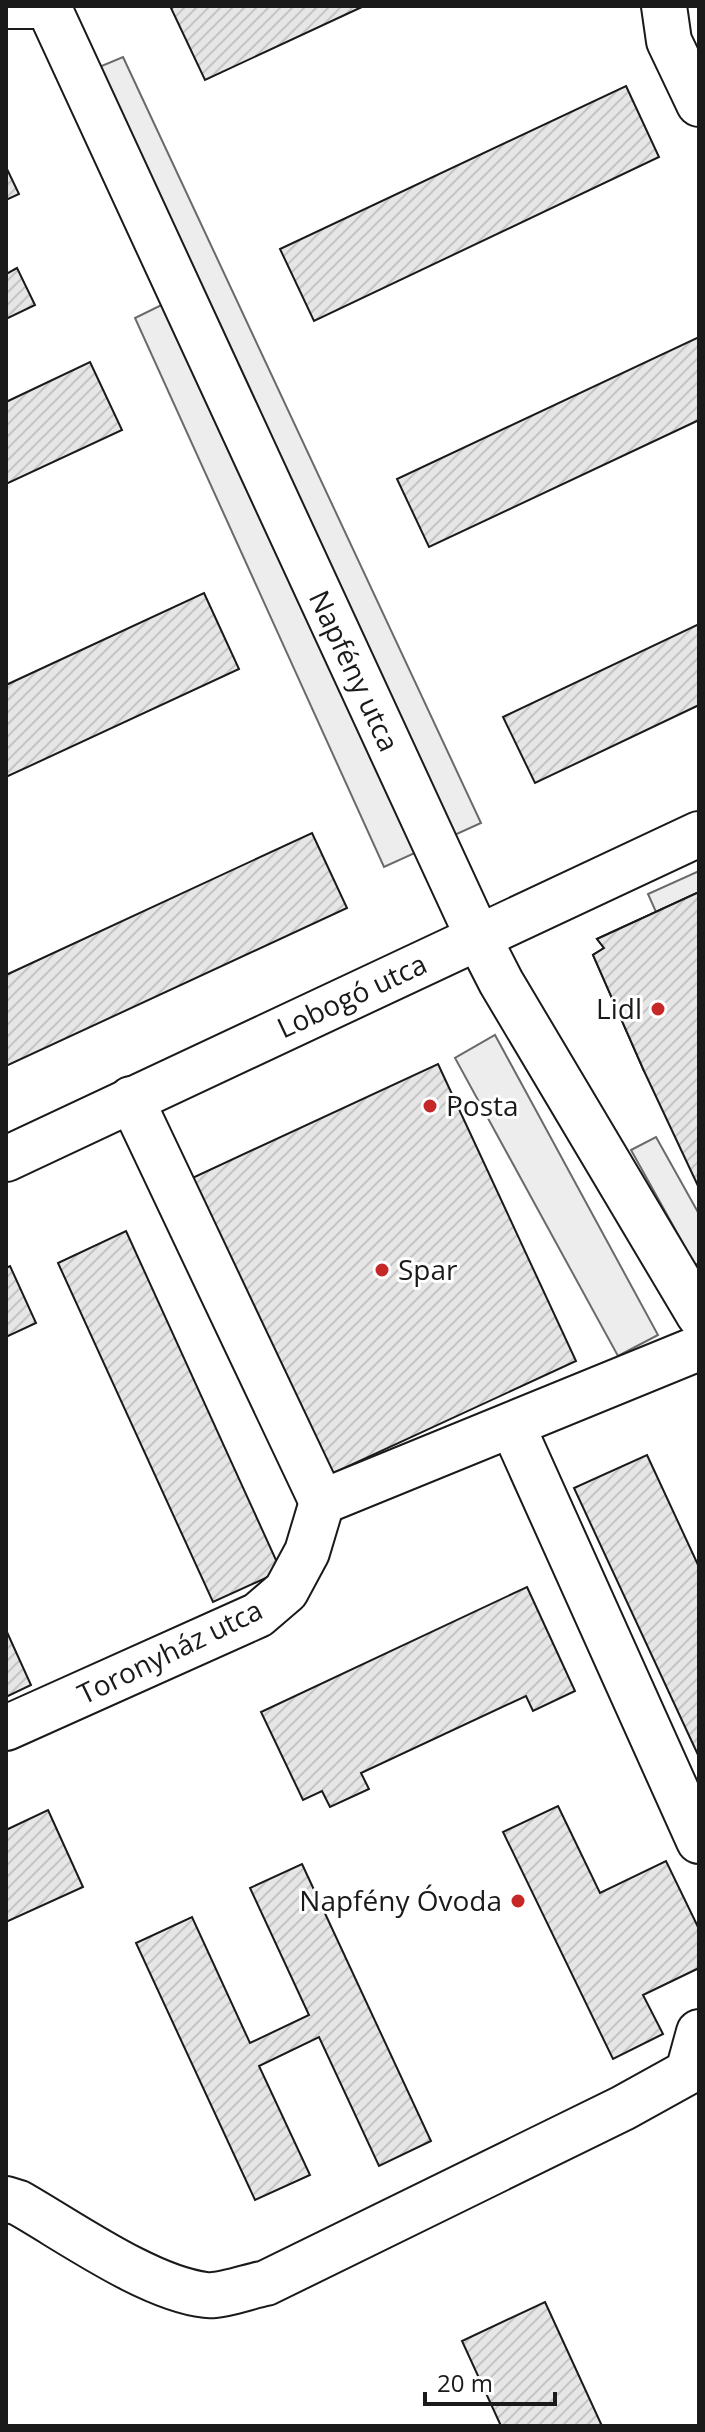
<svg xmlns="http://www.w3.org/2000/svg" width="705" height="2432" font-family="'Open Sans',sans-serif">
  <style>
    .parking { fill: #ededed; stroke: #6a6a6a; stroke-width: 2 }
    .building { fill: url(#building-hatch); stroke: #1a1a1a; stroke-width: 2 }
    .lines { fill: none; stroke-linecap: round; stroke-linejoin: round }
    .minor-casing { stroke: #1a1a1a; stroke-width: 48 }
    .minor { stroke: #fff; stroke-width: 44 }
    .poi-dot { fill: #c62828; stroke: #fff; stroke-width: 3 }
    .labels { text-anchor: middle; stroke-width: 6; stroke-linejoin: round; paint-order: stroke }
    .street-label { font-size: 28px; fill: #1a1a1a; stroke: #fff }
    .poi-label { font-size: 28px; fill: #1a1a1a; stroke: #fff; text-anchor: end }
  </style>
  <defs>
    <pattern id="building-hatch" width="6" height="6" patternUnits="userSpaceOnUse" patternTransform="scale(2)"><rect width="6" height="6" fill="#e6e6e6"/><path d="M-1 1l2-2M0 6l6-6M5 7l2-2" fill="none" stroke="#c5c5c5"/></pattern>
  </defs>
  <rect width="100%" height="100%" fill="#fff"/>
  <g class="parking">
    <path d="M 123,57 L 481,823 L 384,867 L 135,318 L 180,296 L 80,75 Z"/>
    <path d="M 699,871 L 699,892 L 656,912 L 648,894 Z"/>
    <path d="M 495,1035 L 658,1335 L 618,1356 L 455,1058 Z"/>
    <path d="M 656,1137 L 699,1214 L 699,1263 L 695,1265 L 631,1150 Z"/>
  </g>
  <g class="building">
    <path d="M 176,6 L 364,6 L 205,80 L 171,8 Z"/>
    <path d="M 626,86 L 659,157 L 314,321 L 280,249 Z"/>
    <path d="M 6,167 L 19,194 L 6,200 Z"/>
    <path d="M 17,268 L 35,305 L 6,319 L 6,274 Z"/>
    <path d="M 699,337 L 699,420 L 429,547 L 397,479 Z"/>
    <path d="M 90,362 L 122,430 L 6,484 L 6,402 Z"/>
    <path d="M 204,593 L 239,669 L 6,777 L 6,685 Z"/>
    <path d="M 699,624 L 699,705 L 535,783 L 503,717 Z"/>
    <path d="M 312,833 L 347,908 L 6,1066 L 6,975 Z"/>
    <path d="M 699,892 L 699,1088 L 676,1098 L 660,1063 L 644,1071 L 593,955 L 604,948 L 597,939 Z"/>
    <path d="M 699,892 L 699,1188 L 644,1071 L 593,955 L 604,948 L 597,939 Z"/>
    <path d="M 438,1064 L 576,1361 L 325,1477 L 188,1180 Z"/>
    <path d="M 126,1231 L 281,1571 L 213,1602 L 58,1263 Z"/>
    <path d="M 10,1266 L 36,1323 L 6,1337 L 6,1268 Z"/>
    <path d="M 647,1455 L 699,1567 L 699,1757 L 574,1488 Z"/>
    <path d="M 527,1587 L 575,1691 L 533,1711 L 526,1696 L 361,1773 L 369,1789 L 330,1807 L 322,1791 L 303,1800 L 261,1712 Z"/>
    <path d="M 6,1630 L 31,1685 L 6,1697 Z"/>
    <path d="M 558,1806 L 600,1893 L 666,1861 L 699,1929 L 699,1968 L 643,1995 L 663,2034 L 613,2059 L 503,1832 Z"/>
    <path d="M 48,1810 L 83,1887 L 6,1922 L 6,1830 Z"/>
    <path d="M 302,1864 L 431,2141 L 379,2166 L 319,2037 L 259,2066 L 310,2175 L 255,2200 L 136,1943 L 192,1917 L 250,2043 L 309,2015 L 250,1888 Z"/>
    <path d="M 545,2302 L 602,2426 L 501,2426 L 462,2341 Z"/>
  </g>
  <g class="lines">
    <g class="minor-casing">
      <g id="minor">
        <path d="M 7,6 L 34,6"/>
        <path d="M 48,6 L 478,937 L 501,982 L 699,1315"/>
        <path d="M 664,6 L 669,41 L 699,104"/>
        <path d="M 131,1099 L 322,1502"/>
        <path d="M 6,1159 L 699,834"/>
        <path d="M 512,1425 L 699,1841"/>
        <path d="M 322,1502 L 699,1348"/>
        <path d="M 6,1728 L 258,1615 L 286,1591 L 307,1552 L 322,1502"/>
        <path d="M 6,2199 L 19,2203 C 70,2232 148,2288 206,2295 C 220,2297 250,2286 266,2283 L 623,2108 L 688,2072 L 699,2032"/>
      </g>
    </g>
    <use href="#minor" class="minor"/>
  </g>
  <g class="poi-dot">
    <circle cx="658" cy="1009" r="8"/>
    <circle cx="430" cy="1106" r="8"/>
    <circle cx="382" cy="1270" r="8"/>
    <circle cx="518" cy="1901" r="8"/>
  </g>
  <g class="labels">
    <g class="street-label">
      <text transform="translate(354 671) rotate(65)" y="10">Napfény utca</text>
      <text transform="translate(352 996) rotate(-25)" y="10">Lobogó utca</text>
      <text transform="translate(170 1652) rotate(-26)" y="10">Toronyház utca</text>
    </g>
    <g class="poi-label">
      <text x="642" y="1019">Lidl</text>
      <text x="446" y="1116" text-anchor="start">Posta</text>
      <text x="398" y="1280" text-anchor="start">Spar</text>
      <text x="502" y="1911">Napfény Óvoda</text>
    </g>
  </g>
  <rect width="705" height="2432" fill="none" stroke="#1a1a1a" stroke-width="16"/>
  <path d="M425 2392v12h130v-12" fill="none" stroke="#1a1a1a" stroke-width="4"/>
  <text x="437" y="2392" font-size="24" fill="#1a1a1a" stroke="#ffffff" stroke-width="6" paint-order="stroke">20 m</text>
</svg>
